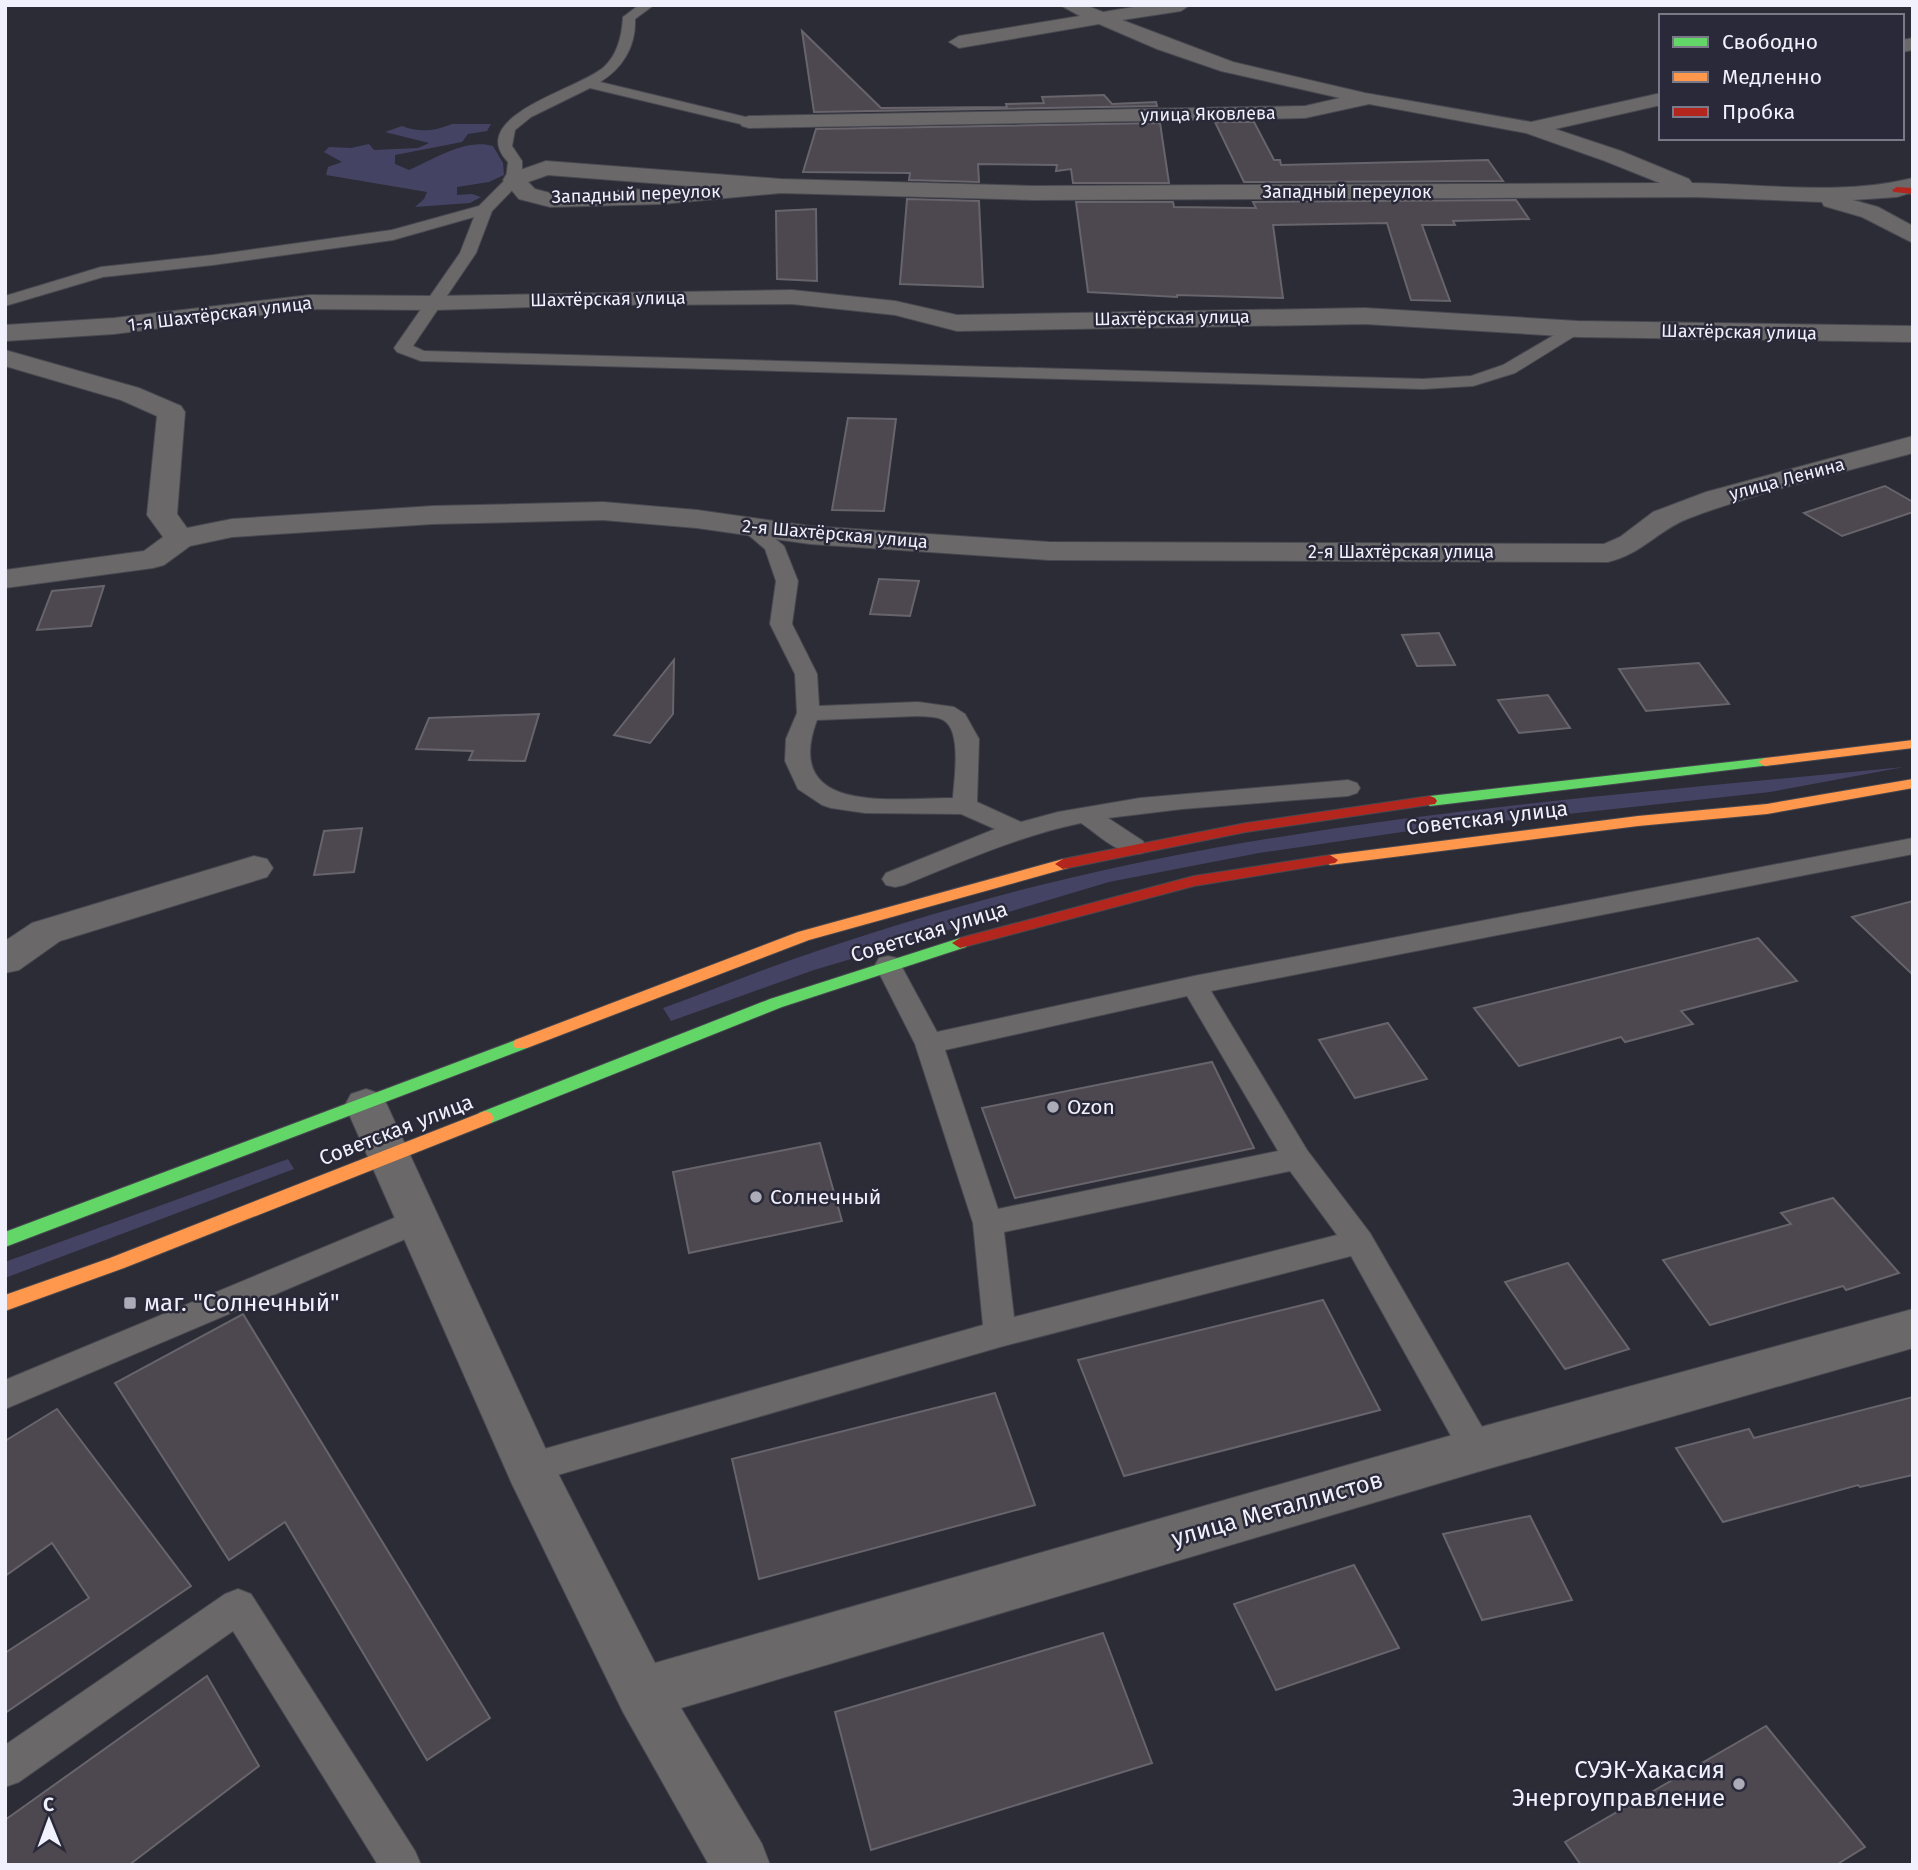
<svg xmlns="http://www.w3.org/2000/svg" width="1918" height="1870" font-family="'Fira Sans',sans-serif">
  <style>
    .green { fill: #444364 }
    .building { fill: #4d4750; stroke: #67646b; stroke-width: 2 }
    .lines { fill: none; stroke-linecap: round; stroke-linejoin: round }
    .lane-casing { stroke: #484851; stroke-width: 2 }
    .street-casing { stroke: #484851; stroke-width: 2 }
    .fast-casing { stroke: #484851; stroke-width: 2 }
    .slow-casing { stroke: #484851; stroke-width: 2 }
    .jam-casing { stroke: #484851; stroke-width: 2 }
    .lane { fill: #6a6868; fill-rule: evenodd }
    .street { fill: #6a6868; fill-rule: evenodd }
    .fast { fill: #63d668; fill-rule: evenodd }
    .slow { fill: #ff974d; fill-rule: evenodd }
    .jam { fill: #b3261e; fill-rule: evenodd }
    .poi-dot { fill: #abacb7; stroke: #292939; stroke-width: 2.5 }
    .labels { text-anchor: middle; stroke-width: 5; stroke-linejoin: round; paint-order: stroke }
    .far-street-label { font-size: 18px; fill: #f0f1fc; stroke: #292939 }
    .street-label { font-size: 21px; fill: #f0f1fc; stroke: #292939 }
    .poi-label { font-size: 21px; fill: #f0f1fc; stroke: #292939; text-anchor: start }
    .near-poi-label { font-size: 24px; fill: #f0f1fc; stroke: #292939; text-anchor: start }
    .near-street-label { font-size: 24px; fill: #f0f1fc; stroke: #292939 }
  </style>
  <rect width="100%" height="100%" fill="#2c2c36"/>
  <g class="green">
    <path d="M 452,124 L 491,124 L 487,131 L 468,134 L 462,142 L 395,155 L 395,164 L 409,170 C 434,159 466,138 493,146 L 503,163 L 504,175 L 489,182 L 457,187 L 457,195 L 472,194 L 481,197 L 470,203 L 415,207 L 424,199 L 427,192 L 326,175 L 328,167 L 342,162 L 324,152 L 329,147 L 351,148 L 369,144 L 374,150 L 418,148 L 429,143 L 385,132 L 402,126 C 420,133 434,131 452,124 Z"/>
    <path d="M 1904,767 L 1770,792 L 1402,832 L 1259,853 L 1109,882 L 814,970 L 671,1021 L 663,1008 C 705,993 746,976 788,961 C 872,932 959,905 1045,884 C 1326,815 1617,795 1904,767 Z"/>
    <path d="M 288,1159 L 294,1169 L 5,1278 L 5,1262 Z"/>
  </g>
  <g class="building">
    <path d="M 802,31 L 881,108 L 1007,107 L 1006,104 L 1044,103 L 1042,97 L 1104,95 L 1112,104 L 1156,102 L 1157,106 L 814,112 Z"/>
    <path d="M 1215,122 L 1254,122 L 1274,160 L 1280,160 L 1281,165 L 1488,160 L 1503,181 L 1244,182 Z"/>
    <path d="M 1160,123 L 1169,183 L 1073,183 L 1071,169 L 1056,171 L 1057,165 L 978,164 L 979,182 L 909,180 L 910,173 L 803,172 L 816,129 Z"/>
    <path d="M 907,199 L 979,201 L 983,287 L 900,284 Z"/>
    <path d="M 1516,200 L 1529,219 L 1453,221 L 1455,225 L 1422,225 L 1450,301 L 1411,300 L 1387,223 L 1273,225 L 1283,298 L 1177,295 L 1177,297 L 1088,292 L 1076,202 L 1173,202 L 1174,207 L 1256,208 L 1253,202 Z"/>
    <path d="M 816,209 L 817,281 L 777,279 L 776,211 Z"/>
    <path d="M 848,418 L 896,419 L 884,511 L 832,510 Z"/>
    <path d="M 1885,486 L 1913,502 L 1913,512 L 1842,536 L 1804,513 Z"/>
    <path d="M 879,579 L 919,581 L 910,616 L 870,614 Z"/>
    <path d="M 104,586 L 91,626 L 37,630 L 52,591 Z"/>
    <path d="M 1439,633 L 1455,665 L 1417,666 L 1402,635 Z"/>
    <path d="M 674,660 L 673,714 L 650,743 L 614,735 Z"/>
    <path d="M 1699,663 L 1729,704 L 1646,711 L 1619,669 Z"/>
    <path d="M 1548,695 L 1570,728 L 1519,733 L 1498,700 Z"/>
    <path d="M 539,714 L 525,761 L 469,760 L 473,751 L 416,749 L 429,718 Z"/>
    <path d="M 362,828 L 354,872 L 314,875 L 324,831 Z"/>
    <path d="M 1913,901 L 1913,975 L 1852,917 Z"/>
    <path d="M 1758,938 L 1797,981 L 1681,1011 L 1693,1024 L 1625,1042 L 1621,1037 L 1519,1066 L 1474,1008 Z"/>
    <path d="M 1388,1023 L 1427,1079 L 1355,1098 L 1319,1040 Z"/>
    <path d="M 1212,1062 L 1254,1148 L 1015,1198 L 982,1108 Z"/>
    <path d="M 820,1143 L 842,1221 L 689,1253 L 673,1172 Z"/>
    <path d="M 1833,1198 L 1899,1273 L 1846,1290 L 1843,1286 L 1710,1325 L 1663,1260 L 1791,1224 L 1781,1213 Z"/>
    <path d="M 1568,1263 L 1629,1349 L 1565,1369 L 1505,1282 Z"/>
    <path d="M 1323,1300 L 1380,1410 L 1124,1476 L 1078,1360 Z"/>
    <path d="M 243,1314 L 490,1718 L 427,1760 L 285,1522 L 229,1560 L 115,1383 Z"/>
    <path d="M 995,1393 L 1035,1505 L 759,1579 L 732,1459 Z"/>
    <path d="M 1913,1397 L 1913,1475 L 1860,1487 L 1858,1485 L 1723,1522 L 1676,1448 L 1749,1429 L 1754,1438 Z"/>
    <path d="M 57,1409 L 191,1586 L 5,1713 L 5,1653 L 89,1598 L 52,1543 L 5,1576 L 5,1441 Z"/>
    <path d="M 1530,1516 L 1572,1600 L 1482,1620 L 1443,1534 Z"/>
    <path d="M 1354,1565 L 1399,1648 L 1276,1690 L 1234,1604 Z"/>
    <path d="M 1103,1633 L 1152,1763 L 871,1850 L 835,1712 Z"/>
    <path d="M 207,1676 L 259,1766 L 129,1865 L 5,1865 L 5,1820 Z"/>
    <path d="M 1766,1726 L 1865,1847 L 1836,1865 L 1581,1865 L 1565,1842 Z"/>
  </g>
  <g class="lines">
    <g class="lane-casing">
      <g id="lane">
        <path d="M 639,5 L 654,5 L 635,19 C 636,46 623,68 600,82 L 754,119 L 756,122 L 749,126 L 590,88 L 531,117 L 515,130 L 512,146 L 522,161 L 522,180 L 492,211 L 476,253 L 413,346 L 424,351 L 1423,379 L 1471,376 L 1503,365 L 1571,325 L 1577,324 L 1586,329 L 1515,373 L 1473,386 L 1423,389 L 421,361 L 397,352 L 394,348 L 460,253 L 474,217 L 393,240 L 213,265 L 103,277 L 5,306 L 5,296 L 101,267 L 213,255 L 392,230 L 479,206 L 506,179 L 508,162 C 464,116 580,89 604,67 C 618,54 622,35 623,17 Z"/>
        <path d="M 749,521 L 756,523 L 784,546 L 798,581 L 792,624 L 817,674 L 819,706 L 918,702 L 954,707 L 965,714 L 979,739 L 977,802 L 1021,822 L 1058,812 L 1140,798 L 1348,780 L 1357,783 L 1360,788 L 1357,793 L 1348,796 L 1182,809 L 1108,818 L 1143,841 L 1146,847 L 1143,853 C 1121,858 1099,835 1081,823 C 1019,836 963,861 904,885 L 895,887 L 886,885 L 882,879 L 886,873 L 995,829 L 961,814 L 865,813 L 831,808 L 822,805 L 798,789 L 785,761 L 786,739 L 797,713 L 795,674 L 770,624 L 776,581 L 765,549 L 739,527 L 742,523 ZM 918,716 C 925,717 934,716 941,719 C 963,727 954,779 953,798 C 894,798 781,816 817,720 Z"/>
        <path d="M 1913,838 L 1913,854 L 1211,991 L 1307,1150 L 1370,1233 L 1489,1439 L 1494,1450 L 1489,1461 L 1477,1465 L 1465,1461 L 1351,1256 L 1000,1347 L 530,1483 L 518,1479 L 513,1468 L 518,1457 L 530,1453 L 983,1325 L 973,1223 L 915,1044 L 875,965 L 879,958 L 888,956 L 897,958 L 937,1032 L 1194,976 ZM 1187,996 L 1278,1151 L 998,1209 L 945,1050 ZM 1290,1171 L 1337,1235 L 1014,1317 L 1004,1232 Z"/>
        <path d="M 418,1208 L 429,1211 L 433,1220 L 429,1229 L 5,1409 L 5,1380 Z"/>
        <path d="M 238,1589 L 251,1594 L 415,1851 L 421,1865 L 378,1865 L 233,1631 L 19,1782 L 5,1787 L 5,1745 L 225,1594 Z"/>
      </g>
    </g>
    <g class="street-casing">
      <g id="street">
        <path d="M 1060,5 L 1085,5 L 1103,12 L 1146,5 L 1190,5 L 1181,11 L 1122,20 L 1233,62 L 1365,93 L 1531,122 L 1661,93 L 1661,105 L 1555,129 L 1621,151 L 1689,179 L 1692,183 C 1766,184 1840,196 1913,178 L 1913,192 L 1897,197 L 1853,200 L 1878,207 L 1913,226 L 1913,243 L 1862,217 L 1824,206 L 1822,202 L 1696,197 L 1033,200 L 781,193 L 662,204 L 550,207 L 519,199 L 503,180 L 506,175 L 546,161 L 781,179 L 1033,186 L 1660,183 L 1605,161 L 1526,133 L 1369,104 L 1305,118 L 749,128 L 742,126 L 739,122 L 742,118 L 749,116 L 1305,106 L 1340,98 L 1221,71 L 1157,49 L 1099,24 L 959,48 L 949,42 L 959,36 L 1080,16 ZM 548,175 L 702,187 L 550,193 L 535,189 L 528,182 Z"/>
        <path d="M 1913,38 L 1913,50 L 1902,52 L 1902,40 Z"/>
        <path d="M 792,290 L 895,301 L 957,315 L 1365,308 L 1577,321 L 1913,326 L 1913,342 L 1577,337 L 1365,324 L 957,331 L 895,315 L 792,304 L 608,305 L 434,310 L 310,309 L 114,334 L 5,341 L 5,325 L 114,318 L 310,295 L 434,296 Z"/>
        <path d="M 5,350 L 139,388 L 181,406 L 185,412 L 177,514 L 187,528 L 232,519 L 433,506 L 603,502 L 697,510 L 810,526 L 1049,542 L 1604,544 L 1620,537 L 1653,512 L 1706,492 L 1913,436 L 1913,453 C 1837,474 1760,491 1687,519 C 1657,531 1642,554 1608,562 L 1049,560 L 810,544 L 697,528 L 603,520 L 433,524 L 232,537 L 190,546 L 164,565 L 153,568 L 5,588 L 5,570 L 144,551 L 163,537 L 147,515 L 157,416 L 121,400 L 5,366 Z"/>
        <path d="M 254,856 L 267,859 L 273,868 L 267,877 L 60,941 L 19,970 L 5,973 L 5,941 L 32,923 Z"/>
        <path d="M 366,1089 L 381,1094 L 387,1105 L 548,1454 L 655,1663 L 1477,1428 L 1913,1309 L 1913,1348 L 1477,1472 L 681,1708 L 762,1844 L 770,1865 L 709,1865 L 623,1712 L 512,1484 L 345,1105 L 351,1094 Z"/>
      </g>
    </g>
    <g class="fast-casing">
      <g id="fast">
        <path d="M 1765,758 L 1772,762 L 1770,765 L 1430,806 L 1423,801 L 1430,796 Z"/>
        <path d="M 960,938 L 966,939 L 968,943 L 966,947 L 782,1007 L 491,1123 L 479,1123 L 476,1118 L 479,1113 L 770,999 Z"/>
        <path d="M 521,1038 L 527,1040 L 529,1044 L 527,1048 L 5,1247 L 5,1232 Z"/>
      </g>
    </g>
    <g class="slow-casing">
      <g id="slow">
        <path d="M 1913,740 L 1913,748 L 1765,766 L 1758,762 L 1765,758 Z"/>
        <path d="M 1913,779 L 1913,788 L 1767,814 L 1638,826 L 1330,865 L 1322,860 L 1330,855 L 1638,816 L 1767,804 Z"/>
        <path d="M 1063,859 L 1068,860 L 1071,864 L 1068,868 L 809,940 L 527,1048 L 515,1048 L 513,1044 L 515,1040 L 798,932 Z"/>
        <path d="M 485,1111 L 491,1113 L 494,1118 L 491,1123 L 124,1268 L 5,1311 L 5,1295 L 110,1258 Z"/>
      </g>
    </g>
    <g class="jam-casing">
      <g id="jam">
        <path d="M 1897,187 L 1913,188 L 1913,194 L 1894,192 L 1892,190 Z"/>
        <path d="M 1430,796 L 1435,798 L 1437,801 L 1435,804 L 1246,832 L 1063,869 L 1055,864 L 1063,859 L 1246,823 Z"/>
        <path d="M 1330,855 L 1338,860 L 1335,863 L 1194,886 L 960,948 L 952,943 L 960,938 L 1194,876 Z"/>
      </g>
    </g>
    <use href="#lane" class="lane"/>
    <use href="#street" class="street"/>
    <use href="#fast" class="fast"/>
    <use href="#slow" class="slow"/>
    <use href="#jam" class="jam"/>
  </g>
  <g class="poi-dot">
    <circle cx="1053" cy="1107" r="7"/>
    <circle cx="756" cy="1197" r="7"/>
    <rect x="123" y="1296" width="14" height="14" rx="3.5"/>
    <circle cx="1739" cy="1784" r="7"/>
  </g>
  <g class="labels">
    <g class="far-street-label">
      <text transform="translate(1208 114) rotate(-1)" y="6">улица Яковлева</text>
      <text x="1347" y="198">Западный переулок</text>
      <text transform="translate(636 194) rotate(-2)" y="6">Западный переулок</text>
      <text transform="translate(608 299) rotate(-1)" y="6">Шахтёрская улица</text>
      <text transform="translate(220 314) rotate(-7)" y="6">1-я Шахтёрская улица</text>
      <text transform="translate(1172 318) rotate(-1)" y="6">Шахтёрская улица</text>
      <text transform="translate(1739 332) rotate(1)" y="6">Шахтёрская улица</text>
      <text transform="translate(1787 479) rotate(-15)" y="6">улица Ленина</text>
      <text transform="translate(835 534) rotate(5)" y="6">2-я Шахтёрская улица</text>
      <text x="1401" y="558">2-я Шахтёрская улица</text>
    </g>
    <g class="street-label">
      <text transform="translate(1487 818) rotate(-7)" y="7">Советская улица</text>
      <text transform="translate(929 932) rotate(-17)" y="7">Советская улица</text>
      <text transform="translate(396 1130) rotate(-21)" y="7">Советская улица</text>
    </g>
    <g class="poi-label">
      <text x="1067" y="1114">Ozon</text>
      <text x="770" y="1204">Солнечный</text>
    </g>
    <g class="near-poi-label">
      <text x="144" y="1311">маг. "Солнечный"</text>
      <text x="1725" y="1778" text-anchor="end">СУЭК-Хакасия<tspan x="1725" dy="28">Энергоуправление</tspan></text>
    </g>
    <g class="near-street-label">
      <text transform="translate(1277 1509) rotate(-16)" y="8">улица Металлистов</text>
    </g>
  </g>
  <rect width="1918" height="1870" fill="none" stroke="#f0f1fc" stroke-width="14"/>
  <rect x="1659" y="14" width="245" height="126" fill="#292939" stroke="#797987" stroke-width="2"/>
  <rect x="1673" y="37" width="35" height="10" fill="#63d668" stroke="#797987" stroke-width="2"/>
  <text x="1722" y="49" font-size="21" fill="#f0f1fc">Свободно</text>
  <rect x="1673" y="72" width="35" height="10" fill="#ff974d" stroke="#797987" stroke-width="2"/>
  <text x="1722" y="84" font-size="21" fill="#f0f1fc">Медленно</text>
  <rect x="1673" y="107" width="35" height="10" fill="#b3261e" stroke="#797987" stroke-width="2"/>
  <text x="1722" y="119" font-size="21" fill="#f0f1fc">Пробка</text>
  <g transform="translate(49 1821) rotate(359)" stroke="#292939" stroke-width="5" paint-order="stroke">
  <path d="M0-5L12 26L0 18L-12 26Z" fill="#f0f1fc"/>
  <text y="-10" font-size="19" font-weight="bold" text-anchor="middle" fill="#f0f1fc">С</text>
  </g>
</svg>
